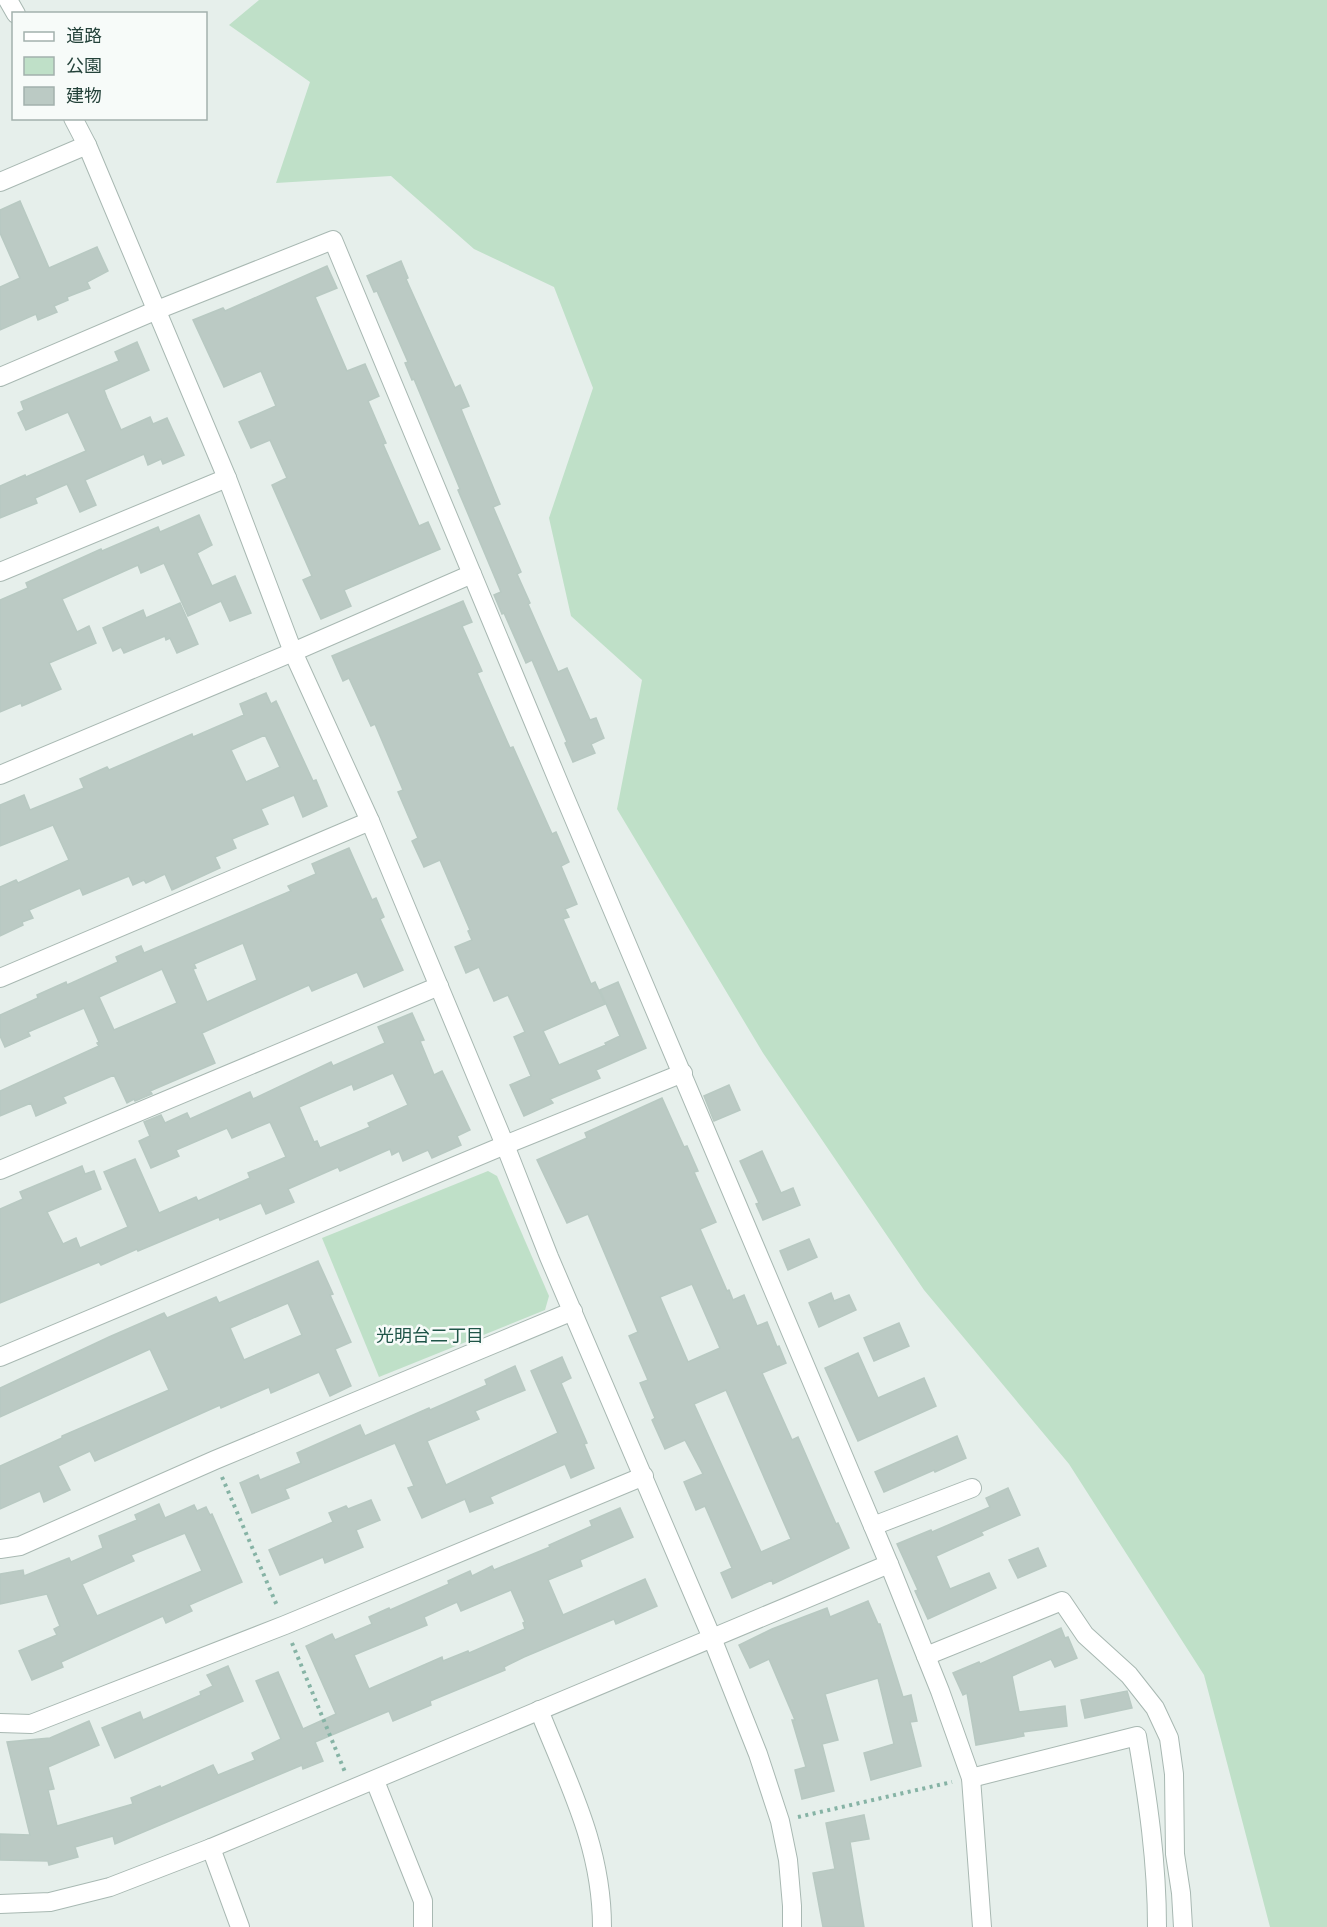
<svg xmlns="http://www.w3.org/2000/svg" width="1327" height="1927" font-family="'PT Sans Narrow','Noto Sans JP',sans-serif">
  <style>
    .green { fill: #bfe0c8 }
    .building { fill: #bbcac4; stroke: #b8c9c2; stroke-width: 1.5; fill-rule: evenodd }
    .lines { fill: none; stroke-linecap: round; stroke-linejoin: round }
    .minor-casing { stroke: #a8b8b2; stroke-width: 20 }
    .tertiary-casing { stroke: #a8b8b2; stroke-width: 20 }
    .path { stroke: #86b3a5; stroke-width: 4; stroke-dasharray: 3 4.5; stroke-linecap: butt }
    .minor { stroke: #fff; stroke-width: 18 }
    .tertiary { stroke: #fff; stroke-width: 18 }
    .labels { text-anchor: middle; stroke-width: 5; stroke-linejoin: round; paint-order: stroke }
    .neighbourhood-label { font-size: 18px; fill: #1f5548; stroke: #f7fbf9 }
  </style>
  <rect width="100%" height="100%" fill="#e6efeb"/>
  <g class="green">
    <path d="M 259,0 L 1327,0 L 1327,1927 L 1270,1927 L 1204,1675 L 1069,1464 L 924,1290 L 763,1053 L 617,809 L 642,680 L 571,616 L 549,518 L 593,388 L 554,287 L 474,249 L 391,176 L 276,183 L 310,82 L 229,25 Z"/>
    <path d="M 488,1171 L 497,1176 L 549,1296 L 545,1310 L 379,1377 L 322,1238 Z"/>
  </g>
  <g class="building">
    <path d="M 20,201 L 49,268 L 97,247 L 108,271 L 87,282 L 90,288 L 67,297 L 68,300 L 54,306 L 57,312 L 38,320 L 36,314 L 0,330 L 0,287 L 20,278 L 0,233 L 0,210 Z"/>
    <path d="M 401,261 L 408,278 L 406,279 L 455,388 L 460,385 L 469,406 L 461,409 L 500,504 L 493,507 L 521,572 L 517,574 L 530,603 L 528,604 L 558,672 L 567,668 L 590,720 L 596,718 L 604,738 L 591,744 L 595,753 L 573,762 L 565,743 L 567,742 L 532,660 L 526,663 L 504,613 L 502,614 L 494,595 L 501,592 L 458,490 L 460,489 L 414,379 L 412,380 L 405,363 L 408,362 L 377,291 L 374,292 L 367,276 Z"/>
    <path d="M 327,266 L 337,288 L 315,297 L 347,371 L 365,364 L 379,396 L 368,401 L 386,443 L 383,444 L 419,526 L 428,522 L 440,549 L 344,590 L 351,606 L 321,619 L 303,580 L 312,576 L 272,485 L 287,478 L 270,440 L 251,448 L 239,422 L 276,406 L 261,371 L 224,387 L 193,320 L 223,308 L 225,311 Z"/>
    <path d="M 137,342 L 149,370 L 104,390 L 107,398 L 121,430 L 150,417 L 153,424 L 167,418 L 184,455 L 163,464 L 161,459 L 148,465 L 144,454 L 85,480 L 96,505 L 80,512 L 67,484 L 35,498 L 37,503 L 0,518 L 0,486 L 25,475 L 26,477 L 86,451 L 68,412 L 26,430 L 18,413 L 24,410 L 21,402 L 119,361 L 115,352 Z"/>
    <path d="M 199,515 L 212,545 L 197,553 L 212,586 L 235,576 L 251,613 L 230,621 L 221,601 L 188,616 L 164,563 L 141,573 L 138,565 L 62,599 L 77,632 L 89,626 L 96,643 L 49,663 L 61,689 L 22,706 L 21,703 L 0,712 L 0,600 L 28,588 L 26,583 L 101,549 L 102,551 L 158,527 L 160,532 Z"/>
    <path d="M 463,601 L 472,622 L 462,626 L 482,671 L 477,673 L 510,748 L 513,747 L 552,834 L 556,832 L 569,862 L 561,866 L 577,904 L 565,909 L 569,917 L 563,919 L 591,984 L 595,982 L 605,1004 L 543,1031 L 559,1065 L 606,1045 L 605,1043 L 620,1036 L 600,990 L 618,982 L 646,1048 L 596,1070 L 600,1078 L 550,1099 L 553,1103 L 524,1116 L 510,1085 L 531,1076 L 514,1037 L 525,1032 L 508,995 L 494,1001 L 479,967 L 466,973 L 455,947 L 472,940 L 468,931 L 470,930 L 440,860 L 424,867 L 412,841 L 418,838 L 398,792 L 403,790 L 375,724 L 371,726 L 349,678 L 343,681 L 332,656 Z"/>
    <path d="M 180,603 L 198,644 L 177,653 L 170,638 L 166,640 L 165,636 L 124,653 L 121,647 L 113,651 L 103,628 L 143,610 L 146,618 Z"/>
    <path d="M 266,693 L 271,704 L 276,701 L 313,781 L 316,780 L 327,806 L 303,817 L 294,795 L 261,809 L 268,824 L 232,839 L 236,848 L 215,857 L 220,868 L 172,890 L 165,874 L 146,883 L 144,880 L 133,885 L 129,876 L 83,895 L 80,888 L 29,910 L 33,918 L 22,922 L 23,925 L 0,936 L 0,887 L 16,880 L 18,883 L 69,860 L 53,825 L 0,846 L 0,805 L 24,795 L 30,810 L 84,788 L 80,779 L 107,767 L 109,770 L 192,734 L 193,737 L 244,715 L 240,704 ZM 265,735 L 280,767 L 246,782 L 231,750 Z"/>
    <path d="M 349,848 L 372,900 L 376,898 L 384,917 L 380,919 L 403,970 L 364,987 L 357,972 L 312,991 L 309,985 L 202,1033 L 215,1063 L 150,1091 L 152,1094 L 135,1101 L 134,1099 L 127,1103 L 114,1075 L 63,1097 L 66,1103 L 36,1116 L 31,1103 L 0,1116 L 0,1091 L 99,1046 L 97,1043 L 99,1042 L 84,1008 L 28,1032 L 30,1036 L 5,1047 L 0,1036 L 0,1015 L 38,998 L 37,995 L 66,982 L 67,985 L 118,962 L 116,957 L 141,946 L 144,953 L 291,891 L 288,886 L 316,874 L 312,864 ZM 243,943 L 257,980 L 207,1002 L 193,969 L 196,968 L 194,964 ZM 162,969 L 177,1003 L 114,1030 L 99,997 Z"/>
    <path d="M 412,1013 L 424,1040 L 420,1041 L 434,1075 L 442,1071 L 470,1130 L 457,1136 L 461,1145 L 432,1158 L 428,1150 L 403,1161 L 399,1151 L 392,1155 L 390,1149 L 340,1171 L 338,1167 L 288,1189 L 294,1202 L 266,1214 L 261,1203 L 220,1220 L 219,1217 L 138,1251 L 137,1249 L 101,1265 L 99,1262 L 0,1303 L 0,1209 L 23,1199 L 20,1192 L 82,1166 L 85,1174 L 94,1171 L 101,1189 L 47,1212 L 63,1244 L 76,1238 L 80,1248 L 128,1227 L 104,1172 L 135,1159 L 159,1213 L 196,1197 L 198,1201 L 250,1178 L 248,1173 L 286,1157 L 270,1122 L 232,1138 L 227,1128 L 176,1150 L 179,1156 L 151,1168 L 139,1141 L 150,1136 L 144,1122 L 161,1115 L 165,1123 L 187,1113 L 190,1119 L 250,1092 L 253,1099 L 331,1062 L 333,1066 L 385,1043 L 378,1027 ZM 393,1073 L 408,1105 L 368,1123 L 370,1127 L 320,1148 L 317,1141 L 314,1142 L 299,1107 L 352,1084 L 354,1090 Z"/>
    <path d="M 729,1085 L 740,1110 L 714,1121 L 704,1096 Z"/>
    <path d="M 662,1098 L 684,1147 L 687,1146 L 698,1171 L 694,1172 L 716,1222 L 700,1229 L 727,1291 L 729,1290 L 733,1300 L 744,1295 L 757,1326 L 767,1322 L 777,1347 L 779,1346 L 786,1363 L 762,1373 L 792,1440 L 798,1437 L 836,1524 L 838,1523 L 849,1548 L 773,1584 L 772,1580 L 732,1598 L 721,1573 L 732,1568 L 705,1506 L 696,1510 L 684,1482 L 703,1474 L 685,1440 L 665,1449 L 652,1420 L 655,1418 L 640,1383 L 648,1380 L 629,1336 L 638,1332 L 588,1214 L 567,1223 L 537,1160 L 587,1138 L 585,1133 ZM 692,1284 L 720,1348 L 688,1362 L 660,1297 ZM 726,1390 L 791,1539 L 761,1552 L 694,1404 Z"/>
    <path d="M 762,1151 L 781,1193 L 793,1188 L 800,1205 L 763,1220 L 756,1204 L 759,1203 L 740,1161 Z"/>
    <path d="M 809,1239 L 817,1257 L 788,1270 L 780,1251 Z"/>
    <path d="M 318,1261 L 333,1294 L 330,1295 L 351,1342 L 335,1349 L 351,1386 L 330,1396 L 319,1372 L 271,1393 L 269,1387 L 221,1408 L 220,1405 L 95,1461 L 90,1451 L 58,1466 L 70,1490 L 44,1502 L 40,1491 L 0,1509 L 0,1466 L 62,1438 L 62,1436 L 169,1390 L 150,1349 L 0,1417 L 0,1388 L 109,1337 L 164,1313 L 167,1318 L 216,1297 L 219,1303 ZM 288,1303 L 302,1335 L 244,1360 L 230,1328 Z"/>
    <path d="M 831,1293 L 834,1301 L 849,1295 L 856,1310 L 819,1327 L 809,1303 Z"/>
    <path d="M 899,1323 L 909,1346 L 874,1361 L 864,1338 Z"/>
    <path d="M 858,1353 L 878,1398 L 924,1378 L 936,1406 L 858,1441 L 825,1368 Z"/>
    <path d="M 562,1357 L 571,1378 L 561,1383 L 587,1443 L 584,1444 L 594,1468 L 571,1478 L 565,1464 L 490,1497 L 493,1503 L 470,1512 L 465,1499 L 422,1518 L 408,1488 L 414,1486 L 395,1443 L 285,1489 L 289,1498 L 252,1513 L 240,1483 L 258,1475 L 260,1480 L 301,1463 L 297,1453 L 360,1425 L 365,1436 L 429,1408 L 430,1410 L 487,1385 L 485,1380 L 515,1366 L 525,1390 L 475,1411 L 479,1419 L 427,1441 L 446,1485 L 558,1433 L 531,1371 Z"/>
    <path d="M 957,1436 L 966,1458 L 935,1472 L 934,1470 L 884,1492 L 875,1472 Z"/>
    <path d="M 1008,1488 L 1020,1515 L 981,1532 L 983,1535 L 936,1556 L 950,1589 L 989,1573 L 996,1588 L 928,1619 L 915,1591 L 918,1590 L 897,1544 L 931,1530 L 932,1532 L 990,1507 L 986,1498 Z"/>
    <path d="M 371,1500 L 380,1520 L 356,1530 L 363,1547 L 325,1563 L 323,1557 L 280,1575 L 269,1550 L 333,1522 L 329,1513 L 346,1506 L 348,1509 Z"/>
    <path d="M 159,1504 L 165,1518 L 194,1505 L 197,1511 L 206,1507 L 210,1515 L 212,1514 L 242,1582 L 189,1605 L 192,1611 L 166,1623 L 163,1616 L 61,1662 L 63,1667 L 32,1680 L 19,1651 L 57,1635 L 54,1629 L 60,1626 L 47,1594 L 0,1604 L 0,1574 L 23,1570 L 24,1576 L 69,1558 L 71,1562 L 103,1548 L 99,1536 L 137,1520 L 135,1515 ZM 185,1533 L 202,1571 L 97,1616 L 82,1584 L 134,1561 L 131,1555 Z"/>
    <path d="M 620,1508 L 633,1537 L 580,1560 L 582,1566 L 548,1580 L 563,1615 L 645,1579 L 657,1606 L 616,1624 L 614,1619 L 524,1657 L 504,1667 L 505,1670 L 430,1701 L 431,1705 L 393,1721 L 389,1711 L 315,1742 L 323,1761 L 303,1769 L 302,1765 L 115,1844 L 113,1836 L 75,1847 L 78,1857 L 49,1865 L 48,1861 L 0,1860 L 0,1834 L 30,1835 L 7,1742 L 50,1738 L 89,1721 L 99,1745 L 48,1767 L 54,1789 L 48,1790 L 57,1826 L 133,1804 L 131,1798 L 160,1786 L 161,1788 L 213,1765 L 218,1775 L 255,1760 L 252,1753 L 281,1739 L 256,1681 L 278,1672 L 303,1729 L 336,1714 L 306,1646 L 332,1634 L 335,1640 L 372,1624 L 369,1617 L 389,1608 L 390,1610 L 449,1584 L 448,1581 L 470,1571 L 472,1576 L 492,1566 L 494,1570 L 550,1547 L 549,1545 L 592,1526 L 590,1521 ZM 511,1590 L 525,1622 L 523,1623 L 525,1629 L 469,1653 L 468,1651 L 443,1661 L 442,1657 L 369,1689 L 354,1655 L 427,1625 L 424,1617 L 457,1602 L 461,1611 Z"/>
    <path d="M 1038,1548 L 1046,1566 L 1018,1578 L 1009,1560 Z"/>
    <path d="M 868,1601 L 878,1624 L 880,1624 L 903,1697 L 911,1695 L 917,1721 L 910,1722 L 921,1766 L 871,1780 L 864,1753 L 894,1744 L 878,1678 L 825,1694 L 838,1740 L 822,1744 L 834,1791 L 802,1799 L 795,1770 L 806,1767 L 792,1720 L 795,1720 L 769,1659 L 750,1668 L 739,1645 L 772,1629 L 827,1608 L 830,1617 Z"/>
    <path d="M 1061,1628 L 1065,1638 L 1068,1637 L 1077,1658 L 1055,1667 L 1051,1659 L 1012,1676 L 1019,1712 L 1065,1706 L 1067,1726 L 1023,1732 L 1024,1736 L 976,1745 L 967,1693 L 963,1695 L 953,1673 L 979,1662 L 980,1664 Z"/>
    <path d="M 228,1666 L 243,1701 L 115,1758 L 102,1728 L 140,1712 L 143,1720 L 201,1695 L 200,1692 L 213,1686 L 207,1675 Z"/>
    <path d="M 1127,1691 L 1132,1708 L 1085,1718 L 1081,1700 Z"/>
    <path d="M 864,1815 L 869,1839 L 850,1842 L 864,1927 L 823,1927 L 813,1873 L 835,1869 L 826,1823 Z"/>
  </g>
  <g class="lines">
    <g class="minor-casing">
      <g id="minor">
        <path d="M 0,182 L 87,145"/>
        <path d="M 0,377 L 157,310 L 333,240 L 561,788 L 889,1564 L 940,1691 L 971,1778 L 982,1927"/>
        <path d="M 0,572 L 227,478"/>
        <path d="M 293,652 L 472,574"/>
        <path d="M 0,978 L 370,821"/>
        <path d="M 0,1170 L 439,986"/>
        <path d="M 0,1357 L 505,1145 L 683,1073"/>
        <path d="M 873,1526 L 972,1488"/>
        <path d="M 0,1549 L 20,1546 L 215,1460 L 573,1311"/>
        <path d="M 926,1656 L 1062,1601 L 1085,1635 L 1129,1675 L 1155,1708 L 1169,1738 L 1174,1774 L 1175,1854 L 1181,1893 L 1183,1927"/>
        <path d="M 539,1710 C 568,1783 602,1846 602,1927"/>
        <path d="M 0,1723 L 31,1724 L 285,1625 L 644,1476"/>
        <path d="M 971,1778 L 1137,1736 C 1148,1800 1157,1862 1157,1927"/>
        <path d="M 375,1781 L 423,1901 L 423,1927"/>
        <path d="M 211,1848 L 240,1927"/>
        <path d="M 0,1904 L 50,1902 L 110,1887 L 211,1848 L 889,1564"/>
      </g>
    </g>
    <g class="tertiary-casing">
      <g id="tertiary">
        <path d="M 8,0 L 16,14"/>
        <path d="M 73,118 L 87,145 L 227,478 L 293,652 L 370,821 L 505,1145 L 549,1257 L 712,1638 L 758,1754 L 780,1821 L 788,1860 L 792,1906 L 792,1927"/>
        <path d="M 0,775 L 293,652"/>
      </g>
    </g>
    <g class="path">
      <path d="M 222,1477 L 278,1608"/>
      <path d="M 292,1643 L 345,1772"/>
      <path d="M 798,1817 L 952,1782"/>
    </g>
    <use href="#minor" class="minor"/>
    <use href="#tertiary" class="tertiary"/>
  </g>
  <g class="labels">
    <g class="neighbourhood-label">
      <text x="430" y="1342">光明台二丁目</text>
    </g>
  </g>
  <rect x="12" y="12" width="195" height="108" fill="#f7fbf9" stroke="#a3b1ad" stroke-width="1.5"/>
  <rect x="24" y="32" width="30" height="9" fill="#ffffff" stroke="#a3b1ad" stroke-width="1.5"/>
  <text x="66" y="42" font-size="18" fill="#24423a">道路</text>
  <rect x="24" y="57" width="30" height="18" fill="#bfe0c8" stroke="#a3b1ad" stroke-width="1.5"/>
  <text x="66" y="72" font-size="18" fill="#24423a">公園</text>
  <rect x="24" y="87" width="30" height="18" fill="#bbcac4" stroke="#a3b1ad" stroke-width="1.5"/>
  <text x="66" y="102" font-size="18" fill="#24423a">建物</text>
</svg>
